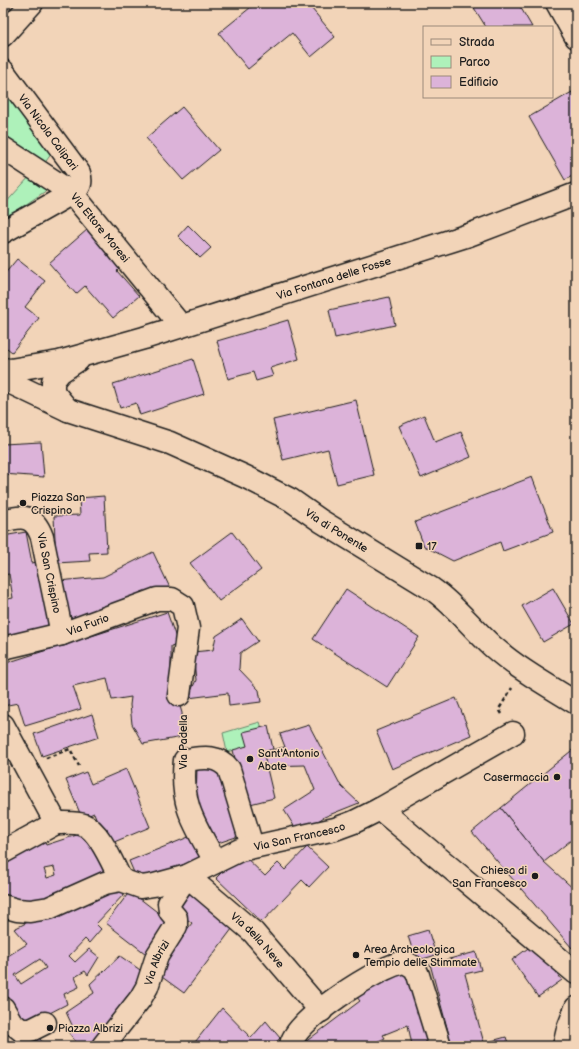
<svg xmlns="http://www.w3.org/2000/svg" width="579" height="1049" font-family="'Balsamiq Sans',sans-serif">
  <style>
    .green { fill: #aef1ba; stroke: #65866b }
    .building { fill: #dcb3d9; stroke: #1c1c1c; fill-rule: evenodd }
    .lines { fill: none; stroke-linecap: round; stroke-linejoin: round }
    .minor-casing { stroke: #1c1c1c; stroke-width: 25 }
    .major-casing { stroke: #1c1c1c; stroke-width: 25 }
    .path { stroke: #1c1c1c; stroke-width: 2.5; stroke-dasharray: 4 3; stroke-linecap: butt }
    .minor { stroke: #f2d4b8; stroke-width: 22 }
    .major { stroke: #f2d4b8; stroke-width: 22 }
    .poi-dot { fill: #1c1c1c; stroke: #f2d4b8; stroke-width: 1.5 }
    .labels { text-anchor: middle; stroke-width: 3; stroke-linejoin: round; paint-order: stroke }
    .street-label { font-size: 11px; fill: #1c1c1c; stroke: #f2d4b8 }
    .poi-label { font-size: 11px; fill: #1c1c1c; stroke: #f2d4b8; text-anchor: start }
  </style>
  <rect width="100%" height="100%" fill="#f2d4b8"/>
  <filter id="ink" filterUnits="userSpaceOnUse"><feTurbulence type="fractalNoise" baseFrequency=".025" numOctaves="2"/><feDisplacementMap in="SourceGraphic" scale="8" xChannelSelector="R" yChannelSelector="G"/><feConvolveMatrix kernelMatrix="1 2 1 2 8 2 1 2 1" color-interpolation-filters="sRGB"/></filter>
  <g filter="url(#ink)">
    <g class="green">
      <path d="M 3,87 L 54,150 L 44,164 L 3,136 Z"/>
      <path d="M 30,176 L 50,188 L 3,220 L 3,206 Z"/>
      <path d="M 260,722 L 266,742 L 227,752 L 223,733 Z"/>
    </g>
    <g class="building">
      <path d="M 256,3 L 307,3 L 335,37 L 311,57 L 292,33 L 248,69 L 219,33 Z"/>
      <path d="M 471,3 L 518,3 L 532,27 L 486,27 Z"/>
      <path d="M 572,92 L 576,99 L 576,174 L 565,180 L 529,117 Z"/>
      <path d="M 182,107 L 219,150 L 183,180 L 146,138 Z"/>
      <path d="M 188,225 L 211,248 L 200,258 L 178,236 Z"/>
      <path d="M 88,229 L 122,266 L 117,271 L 139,296 L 113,318 L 85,286 L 76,294 L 49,263 Z"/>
      <path d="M 17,259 L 45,281 L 25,307 L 39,318 L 12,352 L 3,345 L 3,276 Z"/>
      <path d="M 389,297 L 395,325 L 335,338 L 329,310 Z"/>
      <path d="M 288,320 L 299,359 L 270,368 L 273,376 L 256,381 L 253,372 L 228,379 L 217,341 Z"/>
      <path d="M 193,359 L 204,394 L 140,415 L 136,403 L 120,408 L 113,384 Z"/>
      <path d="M 356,400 L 374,475 L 337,484 L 328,449 L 283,460 L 273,420 Z"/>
      <path d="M 424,415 L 435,442 L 461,432 L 471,457 L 421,478 L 399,426 Z"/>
      <path d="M 41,442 L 44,477 L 3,474 L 3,444 Z"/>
      <path d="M 532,477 L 553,532 L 503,551 L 500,542 L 453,561 L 424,546 L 415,522 Z"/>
      <path d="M 104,496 L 107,552 L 89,553 L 90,561 L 56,563 L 54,516 L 80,515 L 79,498 Z"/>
      <path d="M 26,532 L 32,563 L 42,561 L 55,627 L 3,639 L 3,600 L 13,598 L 9,574 L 3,575 L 3,536 Z"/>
      <path d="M 232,532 L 261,570 L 219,601 L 190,563 Z"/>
      <path d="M 153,552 L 171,590 L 66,625 L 58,581 L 103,577 Z"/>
      <path d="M 553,588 L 574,624 L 543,642 L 522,606 Z"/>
      <path d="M 346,589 L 419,637 L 387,687 L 313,639 Z"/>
      <path d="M 167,612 L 178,644 L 171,646 L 171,676 L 182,713 L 182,737 L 143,744 L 132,724 L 130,705 L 131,697 L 112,700 L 107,678 L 73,686 L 81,709 L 25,726 L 18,703 L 3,706 L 3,664 Z"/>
      <path d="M 242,619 L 258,641 L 240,653 L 239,669 L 259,690 L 261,702 L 229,706 L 228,693 L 188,698 L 196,680 L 193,652 L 213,650 L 216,636 Z"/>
      <path d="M 456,698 L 471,735 L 392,769 L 376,731 Z"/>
      <path d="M 92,714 L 99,737 L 42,756 L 34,734 Z"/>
      <path d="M 309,725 L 341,786 L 359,803 L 324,817 L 299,834 L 284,810 L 315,790 L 305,765 L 266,766 L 263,752 L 285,747 L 280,734 Z"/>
      <path d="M 268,726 L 273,749 L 263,752 L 274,798 L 246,805 L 233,750 L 247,746 L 243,732 Z"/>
      <path d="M 576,747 L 576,836 L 544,862 L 501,808 Z"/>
      <path d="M 223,766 L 239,836 L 215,844 L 196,804 L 197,767 Z"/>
      <path d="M 126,769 L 150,827 L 107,845 L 94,813 L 82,818 L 66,780 L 86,772 L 91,784 Z"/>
      <path d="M 501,808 L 544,862 L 576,891 L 576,945 L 572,948 L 472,832 Z"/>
      <path d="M 89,831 L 112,877 L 19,907 L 3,896 L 3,863 L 44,840 L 46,845 ZM 54,867 L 56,875 L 47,878 L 44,869 Z"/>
      <path d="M 196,834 L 205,857 L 139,884 L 129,861 Z"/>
      <path d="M 307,847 L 328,867 L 309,887 L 302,880 L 262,922 L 216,878 L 241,853 L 265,876 L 278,863 L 285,870 Z"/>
      <path d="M 115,889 L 126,892 L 96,924 L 101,929 L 89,943 L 85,939 L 69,956 L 75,962 L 89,949 L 99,957 L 88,975 L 85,971 L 75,977 L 79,987 L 64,994 L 67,1004 L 23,1027 L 3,996 L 3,959 L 27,944 L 14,929 L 34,919 ZM 40,959 L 46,968 L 21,984 L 15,975 Z"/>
      <path d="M 130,891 L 174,925 L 150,957 L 106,923 Z"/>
      <path d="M 189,891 L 235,925 L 184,993 L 155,972 L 192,923 L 175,910 Z"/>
      <path d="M 428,930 L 436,955 L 416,961 L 408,936 Z"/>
      <path d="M 535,943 L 562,980 L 538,997 L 512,960 Z"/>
      <path d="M 476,952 L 481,970 L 465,974 L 484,1043 L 506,1037 L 509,1046 L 452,1046 L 430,964 Z"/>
      <path d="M 120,956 L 146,974 L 125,999 L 129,1002 L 95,1046 L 79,1046 L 66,1029 L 72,1025 L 66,1012 L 94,993 L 90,984 Z"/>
      <path d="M 408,968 L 436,1046 L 409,1046 L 412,1045 L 408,1025 L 383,1035 L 385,1038 L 368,1046 L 300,1046 L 360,1001 L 356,996 Z"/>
      <path d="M 222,1008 L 251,1038 L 266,1021 L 280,1038 L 273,1046 L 192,1046 Z"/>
      <path d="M 37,1033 L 44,1046 L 14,1046 Z"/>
      <path d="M 120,1039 L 129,1046 L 114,1046 Z"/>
    </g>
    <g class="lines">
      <g class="minor-casing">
        <g id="minor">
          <path d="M 557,3 L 576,37"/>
          <path d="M 3,35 L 32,3"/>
          <path id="s1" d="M 3,71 L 79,173 C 82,182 80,188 72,193 L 3,232"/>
          <path id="s2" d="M 3,148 L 72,193 L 181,326"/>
          <path id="s3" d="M 3,521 C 23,515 34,515 42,537 L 62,634"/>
          <path id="s4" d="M 3,648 L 62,634 L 157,599 L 172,599 L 183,606 L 188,628 L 179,695"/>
          <path d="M 3,725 L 56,823 L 3,852"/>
          <path d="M 380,809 L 576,973"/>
          <path d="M 56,823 C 64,823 76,822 84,825 C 100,831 113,865 121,880"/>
          <path d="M 215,861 C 194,823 180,805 185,760 C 202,758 217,754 229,769 L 252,846"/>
          <path id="s5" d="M 3,906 L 17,910 L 30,911 L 49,908 L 105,883 L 121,880 L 141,887 L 154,885 L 187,876 L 240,850 L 335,829 L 354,822 L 380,809 L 513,733"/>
          <path d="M 3,1008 L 11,1022 L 21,1030 L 31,1030 L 45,1023"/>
          <path id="s6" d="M 103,1046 L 140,999 L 147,987 L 157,956 L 176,926 L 176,918 L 170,911 L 169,903 L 187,876 L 253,932 L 321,1011"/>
          <path d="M 291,1046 C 290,1023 382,964 405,962 L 415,968 L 418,975 L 440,1046"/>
          <path d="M 564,1046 L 568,1029 L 576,1008"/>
        </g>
      </g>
      <g class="major-casing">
        <g id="major">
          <path id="s7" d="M 3,369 L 10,370 L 59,362 L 144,338 L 469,235 L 576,194"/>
          <path id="s8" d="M 3,379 L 68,410 L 170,443 L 246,477 L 291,500 L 321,521 L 432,589 C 455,605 471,627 492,646 C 518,669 547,685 576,703"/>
          <path d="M 68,410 L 53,392 L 53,381 L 60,372 L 78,360"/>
        </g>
      </g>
      <g class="path">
        <path d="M 502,714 L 499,709 L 512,688"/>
        <path d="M 185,716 L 185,737"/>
        <path d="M 46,758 L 70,749 L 79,766"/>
      </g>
      <use href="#minor" class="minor"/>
      <use href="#major" class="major"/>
    </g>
  </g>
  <g class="poi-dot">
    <circle cx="23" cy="503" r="4"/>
    <rect x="415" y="542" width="8" height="8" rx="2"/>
    <circle cx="250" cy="759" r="4"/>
    <circle cx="557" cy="777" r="4"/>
    <circle cx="535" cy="876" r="4"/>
    <circle cx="356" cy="955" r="4"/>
    <circle cx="50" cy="1028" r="4"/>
  </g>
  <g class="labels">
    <g class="street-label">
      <text dy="4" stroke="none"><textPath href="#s1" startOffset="76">Via Nicola Calipari</textPath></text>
      <text dy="4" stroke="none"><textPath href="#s2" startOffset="127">Via Ettore Moresi</textPath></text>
      <text dy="4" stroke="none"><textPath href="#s7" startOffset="344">Via Fontana delle Fosse</textPath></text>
      <text dy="4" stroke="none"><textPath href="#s8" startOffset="368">Via di Ponente</textPath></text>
      <text dy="4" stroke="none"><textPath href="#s3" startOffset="86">Via San Crispino</textPath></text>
      <text dy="4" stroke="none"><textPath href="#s4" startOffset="88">Via Furio</textPath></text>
      <text transform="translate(183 742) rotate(-90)" y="4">Via Padella</text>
      <text dy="4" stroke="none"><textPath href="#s5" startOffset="313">Via San Francesco</textPath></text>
      <text dy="4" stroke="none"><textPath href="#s6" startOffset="295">Via della Neve</textPath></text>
      <text dy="4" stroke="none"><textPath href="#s6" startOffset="100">Via Albrizi</textPath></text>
    </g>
    <g class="poi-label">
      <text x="31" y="501">Piazza San<tspan x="31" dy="13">Crispino</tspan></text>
      <text x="427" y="550">17</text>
      <text x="258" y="757">Sant'Antonio<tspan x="258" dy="13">Abate</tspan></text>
      <text x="549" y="781" text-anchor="end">Casermaccia</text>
      <text x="527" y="874" text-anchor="end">Chiesa di<tspan x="527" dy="13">San Francesco</tspan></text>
      <text x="364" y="953">Area Archeologica<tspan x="364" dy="13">Tempio delle Stimmate</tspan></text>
      <text x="58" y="1032">Piazza Albrizi</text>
    </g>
  </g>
  <rect width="579" height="1049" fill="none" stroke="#f2d4b8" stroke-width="16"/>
  <rect x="8" y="8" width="563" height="1033" fill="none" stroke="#1c1c1c" stroke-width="1.5" filter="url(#ink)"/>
  <rect x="423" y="26" width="130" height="72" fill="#f2d4b8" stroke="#9c8a7a"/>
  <rect x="431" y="39" width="20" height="6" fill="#f2d4b8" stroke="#9c8a7a"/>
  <text x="459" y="46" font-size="12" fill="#1c1c1c">Strada</text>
  <rect x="431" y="56" width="20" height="12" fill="#aef1ba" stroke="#9c8a7a"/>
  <text x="459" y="66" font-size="12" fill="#1c1c1c">Parco</text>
  <rect x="431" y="76" width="20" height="12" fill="#dcb3d9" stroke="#9c8a7a"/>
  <text x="459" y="86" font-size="12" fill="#1c1c1c">Edificio</text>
</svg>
